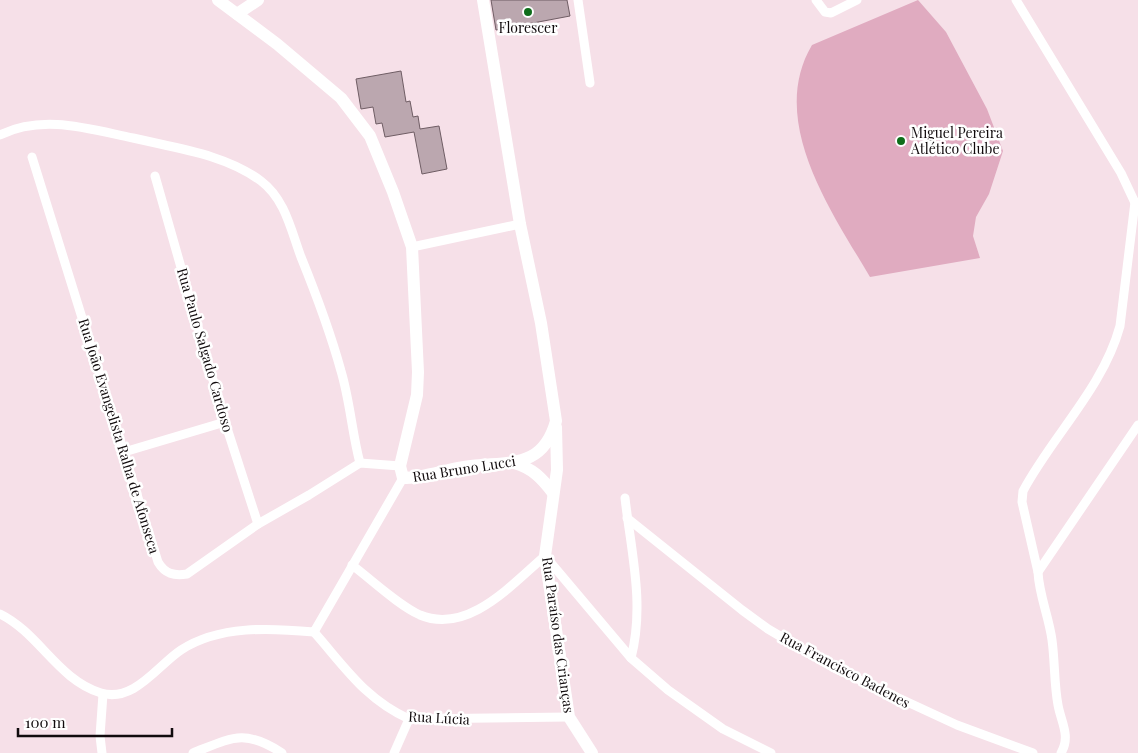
<svg xmlns="http://www.w3.org/2000/svg" width="1138" height="753" font-family="'Playfair Display',serif">
  <style>
    .green { fill: #e0abc0 }
    .building { fill: #bba7af; stroke: #6f5d64 }
    .lines { fill: none; stroke-linecap: round; stroke-linejoin: round }
    .street { stroke: #fff; stroke-width: 9 }
    .secondary { stroke: #fff; stroke-width: 12 }
    .poi-dot { fill: #0e6d1a; stroke: #fff; stroke-width: 2 }
    .labels { text-anchor: middle; stroke-width: 5; stroke-linejoin: round; paint-order: stroke }
    .poi-label { font-size: 14px; fill: #110b0d; stroke: #fff }
    .street-label { font-size: 14px; fill: #110b0d; stroke: #fff }
  </style>
  <rect width="100%" height="100%" fill="#f6e0e8"/>
  <path class="green" d="M 918,0 L 946,32 L 987,109 L 1003,151 L 989,194 L 976,217 L 973,236 L 980,258 L 870,277 C 832,212 767,121 812,45 Z"/>
  <g class="building">
    <path d="M 491,0 L 567,0 L 570,16 L 496,30 Z"/>
    <path d="M 401,71 L 406,102 L 410,101 L 413,117 L 418,116 L 420,129 L 439,126 L 447,169 L 422,174 L 414,132 L 385,137 L 382,123 L 376,124 L 373,107 L 361,109 L 356,79 Z"/>
  </g>
  <g class="lines">
    <g class="street">
      <path d="M 578,0 L 590,83"/>
      <path d="M 816,0 L 825,12 L 831,13 L 857,0"/>
      <path d="M 1016,0 L 1121,173 L 1137,207"/>
      <path d="M 0,135 C 43,114 89,129 133,138 C 175,148 225,154 261,181 C 285,199 291,230 301,257 C 316,294 330,331 341,371 C 350,401 352,433 360,463"/>
      <path d="M 32,157 L 158,562 C 165,574 174,576 187,574 L 258,524 L 309,495 L 360,463 L 400,466"/>
      <path d="M 155,176 L 225,422 L 258,524"/>
      <path d="M 412,247 L 520,224"/>
      <path d="M 124,452 L 225,422"/>
      <path d="M 625,498 C 631,551 645,605 631,658"/>
      <path d="M 627,518 L 742,610 L 768,629 L 836,669 L 957,725 L 1033,753"/>
      <path d="M 352,565 C 372,580 398,605 420,615 C 468,635 512,584 545,556 L 631,658 L 668,690 L 723,729 L 771,753"/>
      <path d="M 1038,572 L 1022,502 L 1023,491 C 1053,435 1103,388 1120,326 L 1135,202"/>
      <path d="M 0,614 C 39,633 58,680 101,693 C 134,703 158,665 181,650 C 219,625 271,628 314,632 L 403,478"/>
      <path d="M 314,632 C 345,667 365,699 409,719 L 569,717"/>
      <path d="M 102,753 L 100,736 L 103,694"/>
      <path d="M 193,753 C 231,738 244,728 282,753"/>
      <path d="M 394,753 L 409,719"/>
      <path d="M 1061,753 C 1071,736 1061,722 1058,705 C 1054,684 1055,662 1052,640 C 1049,617 1039,595 1038,572 L 1138,425"/>
    </g>
    <g class="secondary">
      <path d="M 218,0 L 277,44 L 341,98 L 370,136 L 393,192 L 412,247 L 418,372 L 417,395 L 400,466 L 403,478 C 423,478 444,470 464,467 C 505,460 542,472 556,421 L 541,323 L 520,224 L 483,0"/>
      <path d="M 237,14 L 258,0"/>
      <path d="M 556,427 L 557,470 L 545,556 L 569,717 L 592,753"/>
      <path d="M 514,463 C 532,468 542,478 553,493"/>
    </g>
  </g>
  <g class="poi-dot">
    <circle cx="528" cy="12" r="5"/>
    <circle cx="901" cy="141" r="5"/>
  </g>
  <g class="labels">
    <g class="poi-label">
      <text x="528" y="33">Florescer</text>
      <text x="911" y="138" text-anchor="start">Miguel Pereira<tspan x="911" dy="16">Atlético Clube</tspan></text>
    </g>
    <g class="street-label">
      <text transform="translate(205 350) rotate(74)" y="5">Rua Paulo Salgado Cardoso</text>
      <text transform="translate(119 436) rotate(73)" y="5">Rua João Evangelista Ralha de Afonseca</text>
      <text transform="translate(464 469) rotate(-9)" y="5">Rua Bruno Lucci</text>
      <text transform="translate(558 635) rotate(82)" y="5">Rua Paraíso das Crianças</text>
      <text transform="translate(845 670) rotate(28)" y="5">Rua Francisco Badenes</text>
      <text transform="translate(439 718) rotate(3)" y="5">Rua Lúcia</text>
    </g>
  </g>
  <path d="M18 728v8h154v-8" fill="none" stroke="#110b0d" stroke-width="2.5"/>
  <text x="25" y="728" font-size="15" fill="#110b0d" stroke="#ffffff" stroke-width="4" paint-order="stroke">100 m</text>
</svg>
